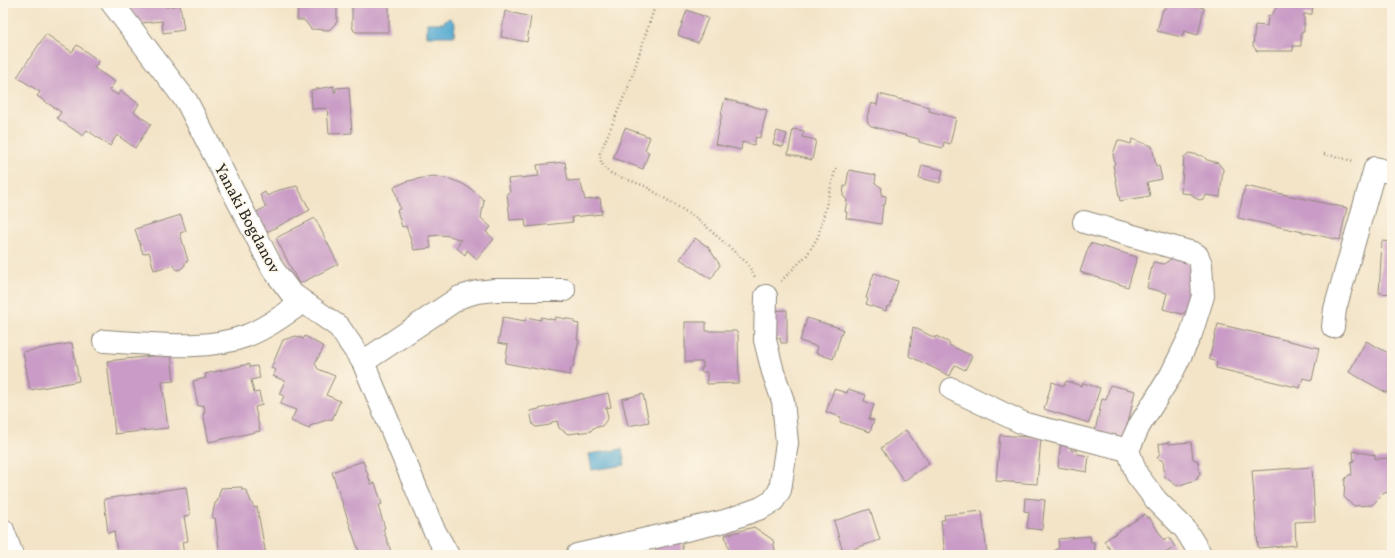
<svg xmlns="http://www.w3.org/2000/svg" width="1395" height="558" font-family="Vollkorn,serif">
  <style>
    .water { fill: #56abd2; stroke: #406b7e }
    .building { fill: #c99bc6 }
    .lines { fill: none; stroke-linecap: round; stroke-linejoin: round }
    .minor-casing { stroke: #8f887a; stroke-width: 24 }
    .path { stroke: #8f887a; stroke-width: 2.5; stroke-dasharray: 1 3; stroke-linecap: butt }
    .minor { stroke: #fff; stroke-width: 22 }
    .labels { text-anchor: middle; stroke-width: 3; stroke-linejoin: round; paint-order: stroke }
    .street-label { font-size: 16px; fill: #2b2b2b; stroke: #fcf5e5 }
  </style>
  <rect width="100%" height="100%" fill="#fcf5e5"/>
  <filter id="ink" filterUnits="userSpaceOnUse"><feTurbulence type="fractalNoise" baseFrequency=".025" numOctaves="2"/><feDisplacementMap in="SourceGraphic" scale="8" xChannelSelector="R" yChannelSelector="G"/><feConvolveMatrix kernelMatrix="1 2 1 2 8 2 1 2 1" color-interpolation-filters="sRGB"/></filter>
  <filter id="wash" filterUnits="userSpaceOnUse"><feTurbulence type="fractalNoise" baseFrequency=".012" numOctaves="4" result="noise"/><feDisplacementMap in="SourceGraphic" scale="16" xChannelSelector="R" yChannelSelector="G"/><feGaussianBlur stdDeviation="0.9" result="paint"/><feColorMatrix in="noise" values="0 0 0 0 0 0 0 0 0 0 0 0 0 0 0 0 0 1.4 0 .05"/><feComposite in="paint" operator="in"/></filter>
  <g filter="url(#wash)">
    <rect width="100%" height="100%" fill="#f3e4c8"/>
    <g class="water">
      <path d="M 450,18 L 455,23 L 454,36 L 427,36 L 427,23 L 444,23 L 445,20 Z"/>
      <path d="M 622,449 L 625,465 L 592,470 L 589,454 Z"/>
    </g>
    <g id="blocks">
      <g class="building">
        <path d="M 151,3 L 165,3 L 166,7 L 180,5 L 184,30 L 163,33 L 162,21 L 131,24 L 129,6 Z"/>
        <path d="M 298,3 L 337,3 L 337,22 L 329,30 L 311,29 L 304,20 L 297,20 Z"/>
        <path d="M 354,3 L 389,3 L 389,32 L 356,32 L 354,31 L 352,26 L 352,5 L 354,5 Z"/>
        <path d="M 1166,3 L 1193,3 L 1196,4 L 1195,6 L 1204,8 L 1198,35 L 1184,31 L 1182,37 L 1157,31 L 1163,9 L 1165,9 Z"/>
        <path d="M 1276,3 L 1313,3 L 1312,14 L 1304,14 L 1304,32 L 1301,32 L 1301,46 L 1293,46 L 1293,51 L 1257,51 L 1253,46 L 1255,25 L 1267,26 L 1268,16 L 1271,16 L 1276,8 Z"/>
        <path d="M 687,10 L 708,18 L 698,43 L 678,35 Z"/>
        <path d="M 505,11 L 531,17 L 527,42 L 501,37 Z"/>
        <path d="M 46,34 L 72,52 L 77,45 L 99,61 L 94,68 L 115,82 L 109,90 L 118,95 L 121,91 L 139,104 L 134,112 L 151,124 L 135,148 L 117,135 L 110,146 L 87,130 L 83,136 L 57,118 L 61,112 L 37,96 L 40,92 L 17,77 Z"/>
        <path d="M 334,86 L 334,92 L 336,92 L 336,88 L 349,87 L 352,133 L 329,134 L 327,108 L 312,109 L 311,90 Z"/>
        <path d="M 879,94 L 930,107 L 929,111 L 956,118 L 950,144 L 944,142 L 943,148 L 919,142 L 919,139 L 871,126 L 868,123 L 867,117 L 871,103 L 877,105 Z"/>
        <path d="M 725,99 L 767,110 L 760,138 L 756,137 L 754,145 L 742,142 L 741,150 L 715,144 L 722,114 L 721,114 Z"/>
        <path d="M 625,128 L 650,137 L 645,150 L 649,152 L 643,169 L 613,158 Z"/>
        <path d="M 793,129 L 804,131 L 802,137 L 816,140 L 812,160 L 788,154 Z"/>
        <path d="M 777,131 L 787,134 L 783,147 L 773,144 Z"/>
        <path d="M 1132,139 L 1152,146 L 1156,166 L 1159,166 L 1162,179 L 1147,182 L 1150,196 L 1120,201 L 1113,165 L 1115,164 L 1113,154 L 1118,140 L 1131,144 Z"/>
        <path d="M 1189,153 L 1203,156 L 1207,160 L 1218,163 L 1223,169 L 1220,197 L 1206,195 L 1205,198 L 1200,200 L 1195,198 L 1192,194 L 1181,193 L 1184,157 Z"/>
        <path d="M 565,162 L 568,181 L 580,180 L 585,200 L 600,198 L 602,214 L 572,217 L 573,222 L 526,227 L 525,219 L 510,220 L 507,193 L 510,193 L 508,179 L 539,176 L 537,165 Z"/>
        <path d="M 922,165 L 943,170 L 940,183 L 919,178 Z"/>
        <path d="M 849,170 L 876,175 L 875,183 L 882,188 L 881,195 L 886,196 L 885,205 L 883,205 L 881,224 L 846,218 L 847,212 L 845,212 L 847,200 L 843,196 L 844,186 L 846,187 Z"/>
        <path d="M 432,176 L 450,179 L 461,183 L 471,189 L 484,200 L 481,218 L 491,227 L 486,232 L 494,239 L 477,259 L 467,250 L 465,255 L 457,248 L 461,240 L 450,236 L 440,235 L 429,236 L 431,248 L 414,250 L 406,226 L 402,227 L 397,210 L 400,209 L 394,187 L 408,181 Z"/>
        <path d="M 297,186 L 310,210 L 263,234 L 253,214 L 266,207 L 260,195 L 265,192 L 267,196 L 279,190 Z"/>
        <path d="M 1245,186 L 1347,208 L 1340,240 L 1238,218 Z"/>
        <path d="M 181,215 L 186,231 L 180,233 L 188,261 L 185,262 L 185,265 L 181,269 L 177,270 L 173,265 L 154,270 L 149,252 L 143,254 L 135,229 Z"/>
        <path d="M 315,218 L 338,264 L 299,284 L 276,238 Z"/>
        <path d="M 695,238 L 708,247 L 720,265 L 711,279 L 680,259 Z"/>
        <path d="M 1382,241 L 1392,242 L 1392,294 L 1379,293 Z"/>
        <path d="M 1090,243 L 1137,257 L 1128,287 L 1080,272 Z"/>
        <path d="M 1175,256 L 1186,259 L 1197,275 L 1191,308 L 1182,314 L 1163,309 L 1167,293 L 1147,288 L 1153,262 L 1164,264 Z"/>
        <path d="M 874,273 L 898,281 L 890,307 L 887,306 L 886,311 L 866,304 L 868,299 L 866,298 Z"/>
        <path d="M 787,310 L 787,343 L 781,343 L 780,338 L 771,339 L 772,311 Z"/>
        <path d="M 503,317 L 525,321 L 526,317 L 541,320 L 541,317 L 555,320 L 555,317 L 574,320 L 574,323 L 579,324 L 577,340 L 579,340 L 573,368 L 571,367 L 570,375 L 505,363 L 508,345 L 498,343 Z"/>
        <path d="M 807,318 L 843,329 L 833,359 L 816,353 L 818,347 L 800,341 Z"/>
        <path d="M 685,322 L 706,322 L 706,331 L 736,331 L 738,334 L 739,383 L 707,384 L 707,372 L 701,372 L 701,368 L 703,368 L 703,362 L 685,362 Z"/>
        <path d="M 1218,324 L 1319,348 L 1312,380 L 1303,378 L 1300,388 L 1216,368 L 1217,362 L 1209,359 Z"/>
        <path d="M 913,327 L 935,338 L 936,336 L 950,343 L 949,345 L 972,356 L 965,370 L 955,365 L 950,376 L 909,356 Z"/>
        <path d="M 296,336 L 303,339 L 305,336 L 324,347 L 315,363 L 318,369 L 335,376 L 326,395 L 340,401 L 332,420 L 329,419 L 310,426 L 309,429 L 291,421 L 296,410 L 280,404 L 284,396 L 279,394 L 285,381 L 273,376 L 276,370 L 271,368 L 283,340 Z"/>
        <path d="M 1366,341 L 1392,355 L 1392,387 L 1391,386 L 1387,393 L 1349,372 Z"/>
        <path d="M 72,343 L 79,381 L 30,390 L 23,352 Z"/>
        <path d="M 171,354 L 174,381 L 162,382 L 168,428 L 115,434 L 107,361 Z"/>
        <path d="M 249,364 L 250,367 L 257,366 L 260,378 L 251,380 L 254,393 L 259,392 L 262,405 L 255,407 L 260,431 L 209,442 L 203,413 L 205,413 L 204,405 L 198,406 L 193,381 L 206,378 L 205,374 Z"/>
        <path d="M 1066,381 L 1082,386 L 1083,383 L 1100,388 L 1089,423 L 1044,409 L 1052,382 L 1064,386 Z"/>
        <path d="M 1110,385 L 1135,391 L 1125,438 L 1095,431 L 1102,399 L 1106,400 Z"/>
        <path d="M 834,389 L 847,393 L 848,389 L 866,395 L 864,401 L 874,405 L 869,419 L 874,420 L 870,432 L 840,422 L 841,417 L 826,412 Z"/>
        <path d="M 608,393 L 611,407 L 606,408 L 608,418 L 602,426 L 593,428 L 591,431 L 568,434 L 559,428 L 557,421 L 552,422 L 550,425 L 536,427 L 533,425 L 530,411 Z"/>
        <path d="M 643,394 L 649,422 L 628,426 L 622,399 Z"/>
        <path d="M 906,430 L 929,463 L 904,481 L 881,448 Z"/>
        <path d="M 1000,435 L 1041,438 L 1037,484 L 996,481 Z"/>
        <path d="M 1061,441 L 1072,442 L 1071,450 L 1077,450 L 1077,454 L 1089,456 L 1087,472 L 1058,467 Z"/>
        <path d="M 1169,442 L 1169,444 L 1191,442 L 1193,459 L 1198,461 L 1200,475 L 1197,476 L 1198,479 L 1177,486 L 1165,477 L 1163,461 L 1157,458 L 1160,453 L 1159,444 Z"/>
        <path d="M 1353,451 L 1375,455 L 1375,459 L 1392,458 L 1392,492 L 1384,493 L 1372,505 L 1353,506 L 1344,497 L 1345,479 L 1349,475 L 1352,475 L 1351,462 L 1354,461 Z"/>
        <path d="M 363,461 L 371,484 L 375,483 L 382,504 L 378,506 L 385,528 L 383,529 L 392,554 L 396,553 L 397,555 L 360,555 L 332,472 Z"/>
        <path d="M 1312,467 L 1315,521 L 1295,522 L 1296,545 L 1258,548 L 1252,471 Z"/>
        <path d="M 186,487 L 190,515 L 184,516 L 188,541 L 182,542 L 184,555 L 125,555 L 125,551 L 117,552 L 114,531 L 108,533 L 104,499 Z"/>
        <path d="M 242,487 L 242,490 L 246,490 L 254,508 L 257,507 L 266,555 L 220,555 L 215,518 L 212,518 L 215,503 L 217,502 L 221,488 Z"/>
        <path d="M 1025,498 L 1045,500 L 1042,530 L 1027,528 L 1029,512 L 1024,511 Z"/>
        <path d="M 870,509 L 880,540 L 843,552 L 834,521 Z"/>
        <path d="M 982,511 L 987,555 L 945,555 L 941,520 L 945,520 L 944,515 Z"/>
        <path d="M 1145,514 L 1147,518 L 1149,517 L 1164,540 L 1169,537 L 1175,547 L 1162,555 L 1114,555 L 1104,541 Z"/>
        <path d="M 754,527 L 773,540 L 776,555 L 730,555 L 725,535 Z"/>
        <path d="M 681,536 L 683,555 L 657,555 L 655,546 Z"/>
        <path d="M 1090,536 L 1091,542 L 1094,542 L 1095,555 L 1050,555 L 1059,547 L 1058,539 Z"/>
      </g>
    </g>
  </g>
  <g filter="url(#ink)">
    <use href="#blocks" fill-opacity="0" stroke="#8f887a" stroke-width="1"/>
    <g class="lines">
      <g class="minor-casing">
        <g id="minor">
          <path d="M 112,3 L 187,102 L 273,269 L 291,293 L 339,327 L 363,362 L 433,528 L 448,555"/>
          <path d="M 1333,327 L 1335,309 L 1375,168 L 1392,173"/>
          <path d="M 104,341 C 147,343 204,352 246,336 C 267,328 285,314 303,302"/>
          <path d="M 363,362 L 460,297 L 477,292 L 495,290 L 564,290"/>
          <path d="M 952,389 L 1025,424 L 1128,450 L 1139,426 L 1171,375 L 1191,334 L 1203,296 L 1201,264 L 1197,255 L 1193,253 L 1084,222"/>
          <path d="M 1128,450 L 1137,475 L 1156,500 L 1185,529 L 1201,555"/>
          <path d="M 3,530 L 12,555"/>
          <path d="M 577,555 L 725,521 L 761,508 L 773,501 L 780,490 L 787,443 L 783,401 L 773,372 L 765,340 L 766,296"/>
        </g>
      </g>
      <g class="path">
        <path d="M 656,3 L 629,85 L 600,153 L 601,162 L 605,169 L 612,174 L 645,186 L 699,220 L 747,263 L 755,277"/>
        <path d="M 1324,154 L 1354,161"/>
        <path d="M 781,281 L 807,255 L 818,237 L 836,167"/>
      </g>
      <use href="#minor" class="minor"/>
    </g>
  </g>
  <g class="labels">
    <g class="street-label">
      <text transform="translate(248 218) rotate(62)" y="6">Yanaki Bogdanov</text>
    </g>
  </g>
  <rect width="1395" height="558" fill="none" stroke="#fcf5e5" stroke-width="16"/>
</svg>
